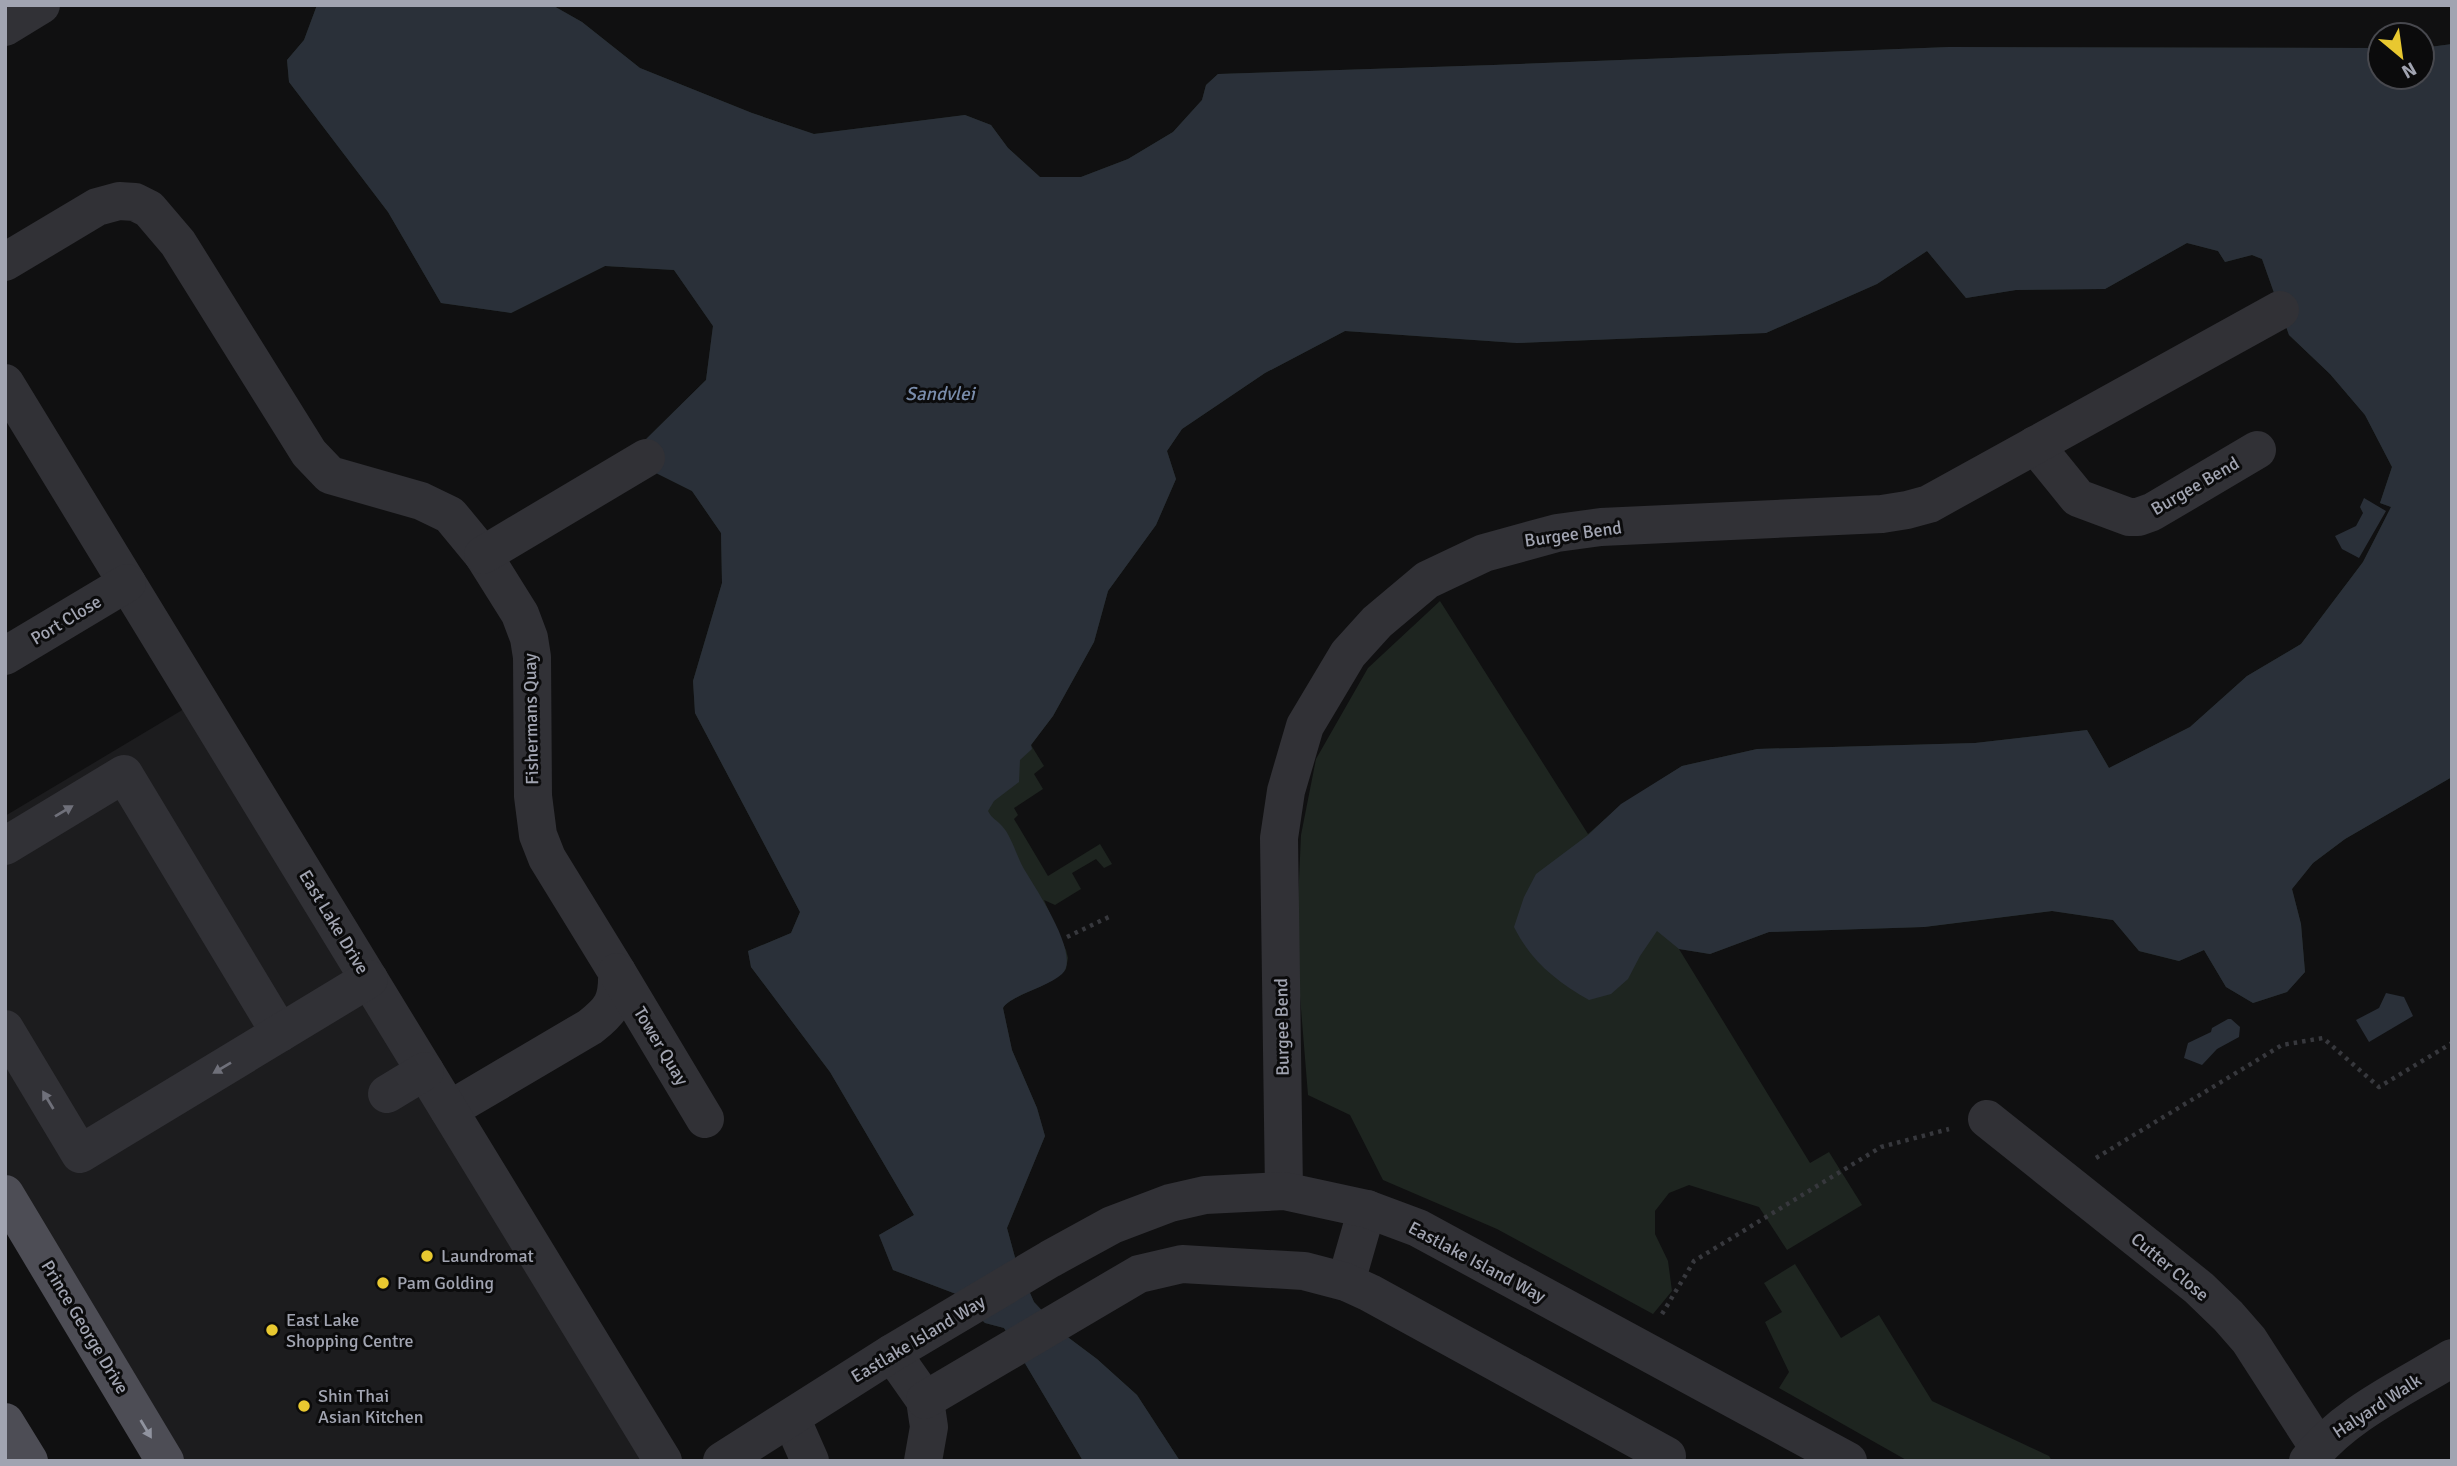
<svg xmlns="http://www.w3.org/2000/svg" width="2457" height="1466" font-family="Signika,sans-serif">
  <style>
    .built { fill: #1c1c1e }
    .green { fill: #1e2520 }
    .water { fill: #2a3039 }
    .lines { fill: none; stroke-linecap: round; stroke-linejoin: round }
    .path { stroke: #37383d; stroke-width: 4.5; stroke-dasharray: 3.5 5; stroke-linecap: butt }
    .minor { stroke: #313136; stroke-width: 38 }
    .major { stroke: #4d4d55; stroke-width: 38 }
    .oneway { fill: #6f707a }
    .oneway2 { fill: #90939f }
    .poi-dot { fill: #e8c830; stroke: #0b0b0c; stroke-width: 2.5 }
    .labels { text-anchor: middle; stroke-width: 6; stroke-linejoin: round; paint-order: stroke }
    .street-label { font-size: 18px; fill: #a1a4b1; stroke: #0b0b0c }
    .poi-label { font-size: 18px; fill: #a1a4b1; stroke: #0b0b0c; text-anchor: start }
    .water-label { font-size: 19px; font-style: italic; fill: #798cab; stroke: #0b0b0c }
  </style>
  <rect width="100%" height="100%" fill="#101011"/>
  <path class="built" d="M 199,700 L 663,1461 L 165,1461 L 5,1194 L 5,816 Z"/>
  <g class="green">
    <path d="M 317,5 L 552,5 L 582,22 L 640,68 L 752,113 L 814,134 L 965,115 L 991,125 L 1008,148 L 1040,177 L 1081,177 L 1128,159 L 1173,132 L 1202,100 L 1206,85 L 1218,74 L 1493,65 L 1949,47 L 2380,48 L 2380,77 L 2422,77 L 2422,48 L 2452,44 L 2452,777 L 2345,839 L 2313,863 L 2292,889 L 2301,924 L 2305,972 L 2287,992 L 2253,1003 L 2226,987 L 2204,950 L 2179,961 L 2139,951 L 2113,920 L 2052,911 L 1924,927 L 1769,932 L 1710,954 L 1679,949 L 1810,1163 L 1829,1152 L 1862,1205 L 1787,1250 L 1759,1207 L 1689,1185 L 1669,1193 L 1655,1211 L 1655,1234 L 1668,1261 L 1672,1291 L 1653,1314 L 1497,1229 L 1383,1180 L 1350,1115 L 1308,1095 L 1296,947 L 1301,835 L 1316,759 L 1368,668 L 1440,601 L 1588,834 L 1621,805 L 1682,766 L 1757,749 L 1975,743 L 2087,730 L 2109,768 L 2190,727 L 2247,676 L 2301,644 L 2363,562 L 2391,507 L 2380,503 L 2392,467 L 2365,415 L 2330,374 L 2289,335 L 2262,259 L 2252,255 L 2225,262 L 2218,251 L 2187,243 L 2105,289 L 2016,290 L 1966,298 L 1927,251 L 1877,284 L 1766,333 L 1517,343 L 1345,331 L 1265,373 L 1182,429 L 1167,451 L 1176,479 L 1156,525 L 1108,591 L 1094,642 L 1053,716 L 1031,745 L 1044,766 L 1034,774 L 1043,789 L 1014,808 L 1018,815 L 1014,819 L 1048,876 L 1100,844 L 1112,864 L 1104,868 L 1096,859 L 1072,873 L 1081,889 L 1055,905 L 1044,900 L 1066,950 L 1068,958 L 1066,969 C 1050,988 1010,995 1003,1008 L 1012,1050 L 1037,1108 L 1045,1136 L 1007,1228 L 1016,1261 L 1034,1302 L 1065,1335 L 1097,1359 L 1137,1395 L 1180,1461 L 1083,1461 L 1004,1328 L 985,1323 L 956,1294 L 893,1270 L 879,1235 L 914,1215 L 830,1072 L 751,967 L 748,951 L 791,933 L 800,912 L 695,713 L 693,681 L 722,583 L 721,533 L 692,491 L 654,472 L 639,446 L 706,380 L 713,326 L 674,270 L 605,266 L 511,313 L 441,303 L 388,212 L 289,82 L 287,60 L 304,40 Z"/>
    <path d="M 1795,1264 L 1841,1338 L 1879,1315 L 1932,1401 L 2049,1456 L 2052,1461 L 1908,1461 L 1779,1388 L 1789,1372 L 1765,1322 L 1782,1312 L 1764,1283 Z"/>
  </g>
  <g class="water">
    <path d="M 317,5 L 552,5 L 582,22 L 640,68 L 752,113 L 814,134 L 965,115 L 991,125 L 1008,148 L 1040,177 L 1081,177 L 1128,159 L 1173,132 L 1202,100 L 1206,85 L 1218,74 L 1493,65 L 1949,47 L 2380,48 L 2380,77 L 2422,77 L 2422,48 L 2452,44 L 2452,777 L 2345,839 L 2313,863 L 2292,889 L 2301,924 L 2305,972 L 2287,992 L 2253,1003 L 2226,987 L 2204,950 L 2179,961 L 2139,951 L 2113,920 L 2052,911 L 1924,927 L 1769,932 L 1710,954 L 1679,949 L 1657,931 L 1640,956 L 1628,979 L 1611,994 L 1589,1000 C 1556,981 1531,961 1514,927 L 1524,897 L 1536,874 L 1588,835 L 1621,804 L 1682,766 L 1757,749 L 1975,743 L 2087,730 L 2109,768 L 2190,727 L 2247,676 L 2301,644 L 2363,562 L 2391,507 L 2380,503 L 2392,467 L 2365,415 L 2330,374 L 2289,335 L 2262,259 L 2252,255 L 2225,262 L 2218,251 L 2187,243 L 2105,289 L 2016,290 L 1966,298 L 1927,251 L 1877,284 L 1766,333 L 1517,343 L 1345,331 L 1265,373 L 1182,429 L 1167,451 L 1176,479 L 1156,525 L 1108,591 L 1094,642 L 1053,716 L 1031,745 L 1032,749 L 1020,760 L 1019,782 L 994,801 L 988,811 C 993,820 996,819 1002,826 C 1011,835 1017,857 1024,869 C 1035,888 1082,956 1062,974 C 1048,987 1009,996 1003,1008 L 1012,1050 L 1037,1108 L 1045,1136 L 1007,1228 L 1016,1261 L 1034,1302 L 1065,1335 L 1097,1359 L 1137,1395 L 1180,1461 L 1083,1461 L 1004,1328 L 985,1323 L 956,1294 L 893,1270 L 879,1235 L 914,1215 L 830,1072 L 751,967 L 748,951 L 791,933 L 800,912 L 695,713 L 693,681 L 722,583 L 721,533 L 692,491 L 654,472 L 639,446 L 706,380 L 713,326 L 674,270 L 605,266 L 511,313 L 441,303 L 388,212 L 289,82 L 287,60 L 304,40 Z"/>
    <path d="M 2364,498 L 2386,511 L 2359,558 L 2342,549 L 2335,536 L 2356,526 L 2363,513 L 2360,507 Z"/>
    <path d="M 2386,993 L 2404,997 L 2413,1016 L 2369,1042 L 2356,1020 L 2379,1008 Z"/>
    <path d="M 2228,1019 L 2231,1019 L 2240,1027 L 2239,1037 L 2217,1049 L 2202,1065 L 2184,1058 L 2188,1043 L 2211,1032 L 2212,1028 Z"/>
  </g>
  <g class="lines">
    <g class="path">
      <path d="M 1067,937 L 1113,915"/>
      <path d="M 2096,1158 L 2282,1045 L 2323,1038 L 2379,1087 L 2452,1043"/>
      <path d="M 1662,1314 L 1694,1261 L 1881,1147 L 1949,1129"/>
    </g>
    <g class="minor">
      <path d="M 5,27 L 41,5"/>
      <path d="M 5,262 L 97,207 L 119,201 L 135,202 L 149,209 L 178,243 L 309,453 L 330,475 L 421,501 L 450,515 L 483,555 L 520,614 L 529,638 L 532,657 L 533,796 L 538,835 L 547,858 L 617,972 C 618,1001 612,1010 590,1027 L 449,1110"/>
      <path d="M 5,383 L 663,1461"/>
      <path d="M 2035,445 L 2078,498 L 2129,517 L 2138,517 L 2152,512 L 2257,450"/>
      <path d="M 483,555 L 646,458"/>
      <path d="M 5,656 L 127,583"/>
      <path d="M 5,846 L 124,774 L 280,1033"/>
      <path d="M 617,972 L 705,1119"/>
      <path d="M 5,1029 L 80,1154 L 369,979"/>
      <path d="M 387,1094 L 425,1071"/>
      <path d="M 1987,1119 L 2199,1288 L 2228,1316 L 2249,1340 L 2318,1447"/>
      <path d="M 1284,1191 L 1279,838 L 1286,791 L 1305,726 L 1348,654 L 1377,622 L 1427,580 L 1484,553 L 1557,533 L 1601,527 L 1882,514 L 1907,510 L 1929,504 L 2280,310"/>
      <path d="M 1346,1282 L 1367,1209"/>
      <path d="M 892,1353 L 925,1400 L 929,1427 L 923,1461"/>
      <path d="M 925,1400 L 1139,1274 L 1182,1264 L 1304,1271 L 1346,1282 L 1370,1293 L 1667,1456"/>
      <path d="M 791,1418 L 810,1461"/>
      <path d="M 722,1461 L 892,1353 L 1050,1259 L 1112,1225 L 1170,1203 L 1205,1195 L 1284,1191 L 1367,1209 L 1418,1228 L 1848,1461"/>
      <path d="M 2308,1461 C 2343,1415 2403,1388 2452,1358"/>
    </g>
    <g class="major">
      <path d="M 5,1194 L 165,1461"/>
      <path d="M 5,1422 L 29,1461"/>
    </g>
  </g>
  <defs><path id="oneway-solid" d="M-6-.8H1V-3.2L6.5 0L1 3.2V.8H-6Z" transform="scale(1.75)"/></defs>
  <g class="oneway">
    <use href="#oneway-solid" transform="translate(64 811) rotate(-31)"/>
    <use href="#oneway-solid" transform="translate(222 1068) rotate(149)"/>
    <use href="#oneway-solid" transform="translate(48 1100) rotate(-121)"/>
  </g>
  <use class="oneway2" href="#oneway-solid" transform="translate(146 1429) rotate(59)"/>
  <g class="poi-dot">
    <circle cx="427" cy="1256" r="7"/>
    <circle cx="383" cy="1283" r="7"/>
    <circle cx="272" cy="1330" r="7"/>
    <circle cx="304" cy="1406" r="7"/>
  </g>
  <g class="labels">
    <g class="street-label">
      <text transform="translate(2195 486) rotate(-30)" y="6">Burgee Bend</text>
      <text transform="translate(1573 534) rotate(-8)" y="6">Burgee Bend</text>
      <text transform="translate(66 620) rotate(-31)" y="6">Port Close</text>
      <text transform="translate(531 719) rotate(-91)" y="6">Fishermans Quay</text>
      <text transform="translate(334 922) rotate(59)" y="6">East Lake Drive</text>
      <text transform="translate(1282 1027) rotate(-91)" y="6">Burgee Bend</text>
      <text transform="translate(661 1046) rotate(59)" y="6">Tower Quay</text>
      <text transform="translate(1477 1262) rotate(28)" y="6">Eastlake Island Way</text>
      <text transform="translate(2170 1267) rotate(40)" y="6">Cutter Close</text>
      <text transform="translate(85 1327) rotate(59)" y="6">Prince George Drive</text>
      <text transform="translate(918 1339) rotate(-31)" y="6">Eastlake Island Way</text>
      <text transform="translate(2377 1406) rotate(-33)" y="6">Halyard Walk</text>
    </g>
    <g class="poi-label">
      <text x="441" y="1262">Laundromat</text>
      <text x="397" y="1289">Pam Golding</text>
      <text x="286" y="1326">East Lake<tspan x="286" dy="21">Shopping Centre</tspan></text>
      <text x="318" y="1402">Shin Thai<tspan x="318" dy="21">Asian Kitchen</tspan></text>
    </g>
    <g class="water-label">
      <text x="940" y="400">Sandvlei</text>
    </g>
  </g>
  <rect width="2457" height="1466" fill="none" stroke="#a1a4b1" stroke-width="14"/>
  <g transform="translate(2401 56) rotate(151)"><circle r="33" fill="#0b0b0c" stroke="#47484e" stroke-width="2"/>
  <path d="M0-5L12 26L0 18L-12 26Z" fill="#e8c830"/>
  <text y="-10" font-size="19" font-weight="bold" text-anchor="middle" fill="#a1a4b1">N</text>
  </g>
</svg>
